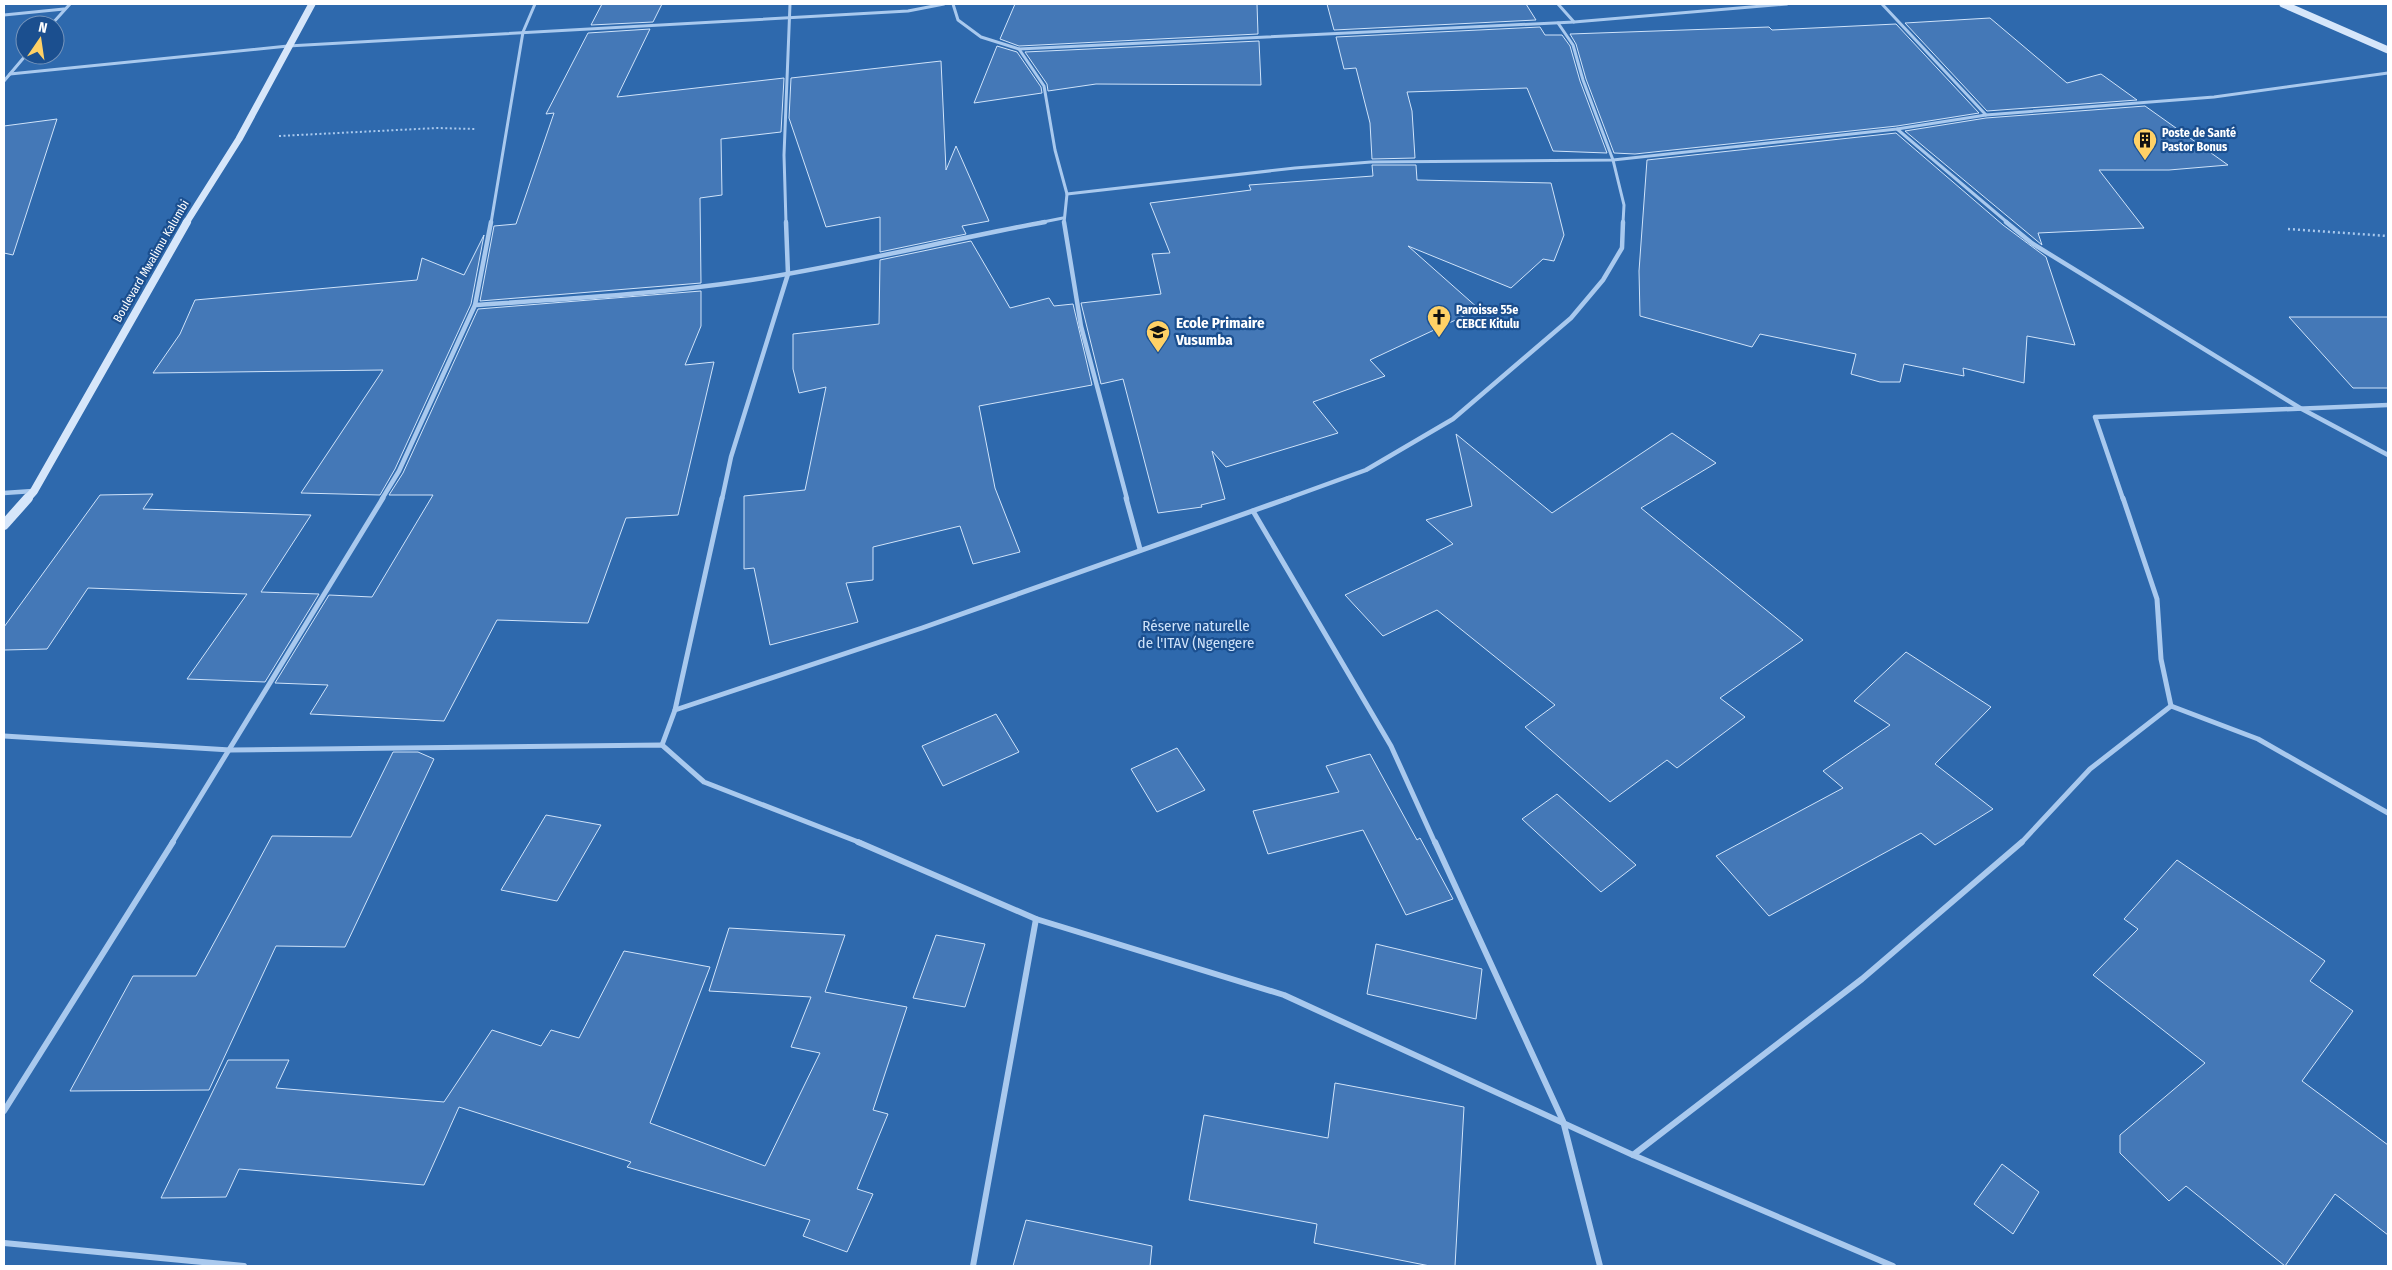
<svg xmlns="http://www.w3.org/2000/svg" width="2392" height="1270" font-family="'Fira Sans Condensed',sans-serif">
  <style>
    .green { fill: #2e69ad; fill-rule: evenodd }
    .building { fill: #4478b7; stroke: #cfe3fa }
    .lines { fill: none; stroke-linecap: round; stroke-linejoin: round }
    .path-far1 { stroke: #a9c9ee; stroke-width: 2; stroke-dasharray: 2 2.5; stroke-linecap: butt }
    .path { stroke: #a9c9ee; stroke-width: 2.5; stroke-dasharray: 2 3; stroke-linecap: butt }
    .street-far3 { stroke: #a9c9ee; stroke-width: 3 }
    .street-far2 { stroke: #a9c9ee; stroke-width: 4.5 }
    .street-far1 { stroke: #a9c9ee; stroke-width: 5 }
    .street { stroke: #a9c9ee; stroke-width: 6 }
    .secondary-far2 { stroke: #d6e6fa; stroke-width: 7 }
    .secondary-far1 { stroke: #d6e6fa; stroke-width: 8 }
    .secondary { stroke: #d6e6fa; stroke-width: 10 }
    .labels { text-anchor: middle; stroke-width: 4.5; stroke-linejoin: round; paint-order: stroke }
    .far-poi-label { font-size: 12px; font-weight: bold; fill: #fff; stroke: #1b4f8f; text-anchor: start }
    .far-street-label { font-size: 12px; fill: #fff; stroke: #1b4f8f }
    .poi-label { font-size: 15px; font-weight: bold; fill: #fff; stroke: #1b4f8f; text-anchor: start }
    .park-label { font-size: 15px; fill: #cfe3fa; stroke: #1b4f8f }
  </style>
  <rect width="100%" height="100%" fill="#1b4f8f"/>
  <path class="green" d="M 4,4 L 2388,4 L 2388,1266 L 4,1266 ZM 25,25 L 55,25 L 55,55 L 25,55 Z"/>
  <g class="building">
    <path d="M 602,4 L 662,4 L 653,22 L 591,25 Z"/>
    <path d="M 1015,4 L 1257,4 L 1258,34 L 1019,46 L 1000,39 Z"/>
    <path d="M 1327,4 L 1526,4 L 1536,20 L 1334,30 Z"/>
    <path d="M 1990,18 L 2067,83 L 2101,74 L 2137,100 L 1987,111 L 1905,23 Z"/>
    <path d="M 1896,24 L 1979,113 L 1897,126 L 1635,154 L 1614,153 L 1586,79 L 1576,44 L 1570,34 L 1769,27 L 1772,30 Z"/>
    <path d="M 1540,27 L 1545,35 L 1562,35 L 1570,46 L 1580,81 L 1607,153 L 1553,151 L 1527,88 L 1407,92 L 1412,111 L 1415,158 L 1372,159 L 1370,123 L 1356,68 L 1344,69 L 1336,37 Z"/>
    <path d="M 650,29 L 617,97 L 784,78 L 781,132 L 721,139 L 722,195 L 700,198 L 701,283 L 480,301 L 494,226 L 516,224 L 554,113 L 546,114 L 588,33 Z"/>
    <path d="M 1259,41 L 1261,85 L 1096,84 L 1048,91 L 1047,84 L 1025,52 Z"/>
    <path d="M 997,46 L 1017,52 L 1041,87 L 1042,93 L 974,103 Z"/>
    <path d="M 941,61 L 946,170 L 956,146 L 989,221 L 962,226 L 966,234 L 880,252 L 880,217 L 826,227 L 789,118 L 791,78 Z"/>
    <path d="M 2145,106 L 2228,165 L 2169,170 L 2099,170 L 2144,228 L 2038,233 L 2042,245 L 1905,131 L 1986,118 Z"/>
    <path d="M 57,119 L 13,255 L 4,253 L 4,126 Z"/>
    <path d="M 1896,133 L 2003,225 L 2046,257 L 2075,345 L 2027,336 L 2024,383 L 1963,368 L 1964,376 L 1904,364 L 1900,382 L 1880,382 L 1851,374 L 1856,354 L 1760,334 L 1752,347 L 1640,316 L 1639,271 L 1647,160 Z"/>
    <path d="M 1372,165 L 1416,165 L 1417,180 L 1551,183 L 1564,235 L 1554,261 L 1543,259 L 1511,288 L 1408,246 L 1479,309 L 1370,360 L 1385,376 L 1313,402 L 1338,433 L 1226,467 L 1212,451 L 1225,499 L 1201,505 L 1202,507 L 1158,513 L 1123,379 L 1101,384 L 1081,303 L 1161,294 L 1152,254 L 1170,253 L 1150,203 L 1251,190 L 1249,185 L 1373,176 Z"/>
    <path d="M 484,235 L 471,304 L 395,469 L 380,495 L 301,493 L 383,370 L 153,373 L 180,334 L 195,300 L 417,280 L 422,258 L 464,275 Z"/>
    <path d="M 971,241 L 1010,308 L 1049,298 L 1054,306 L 1073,304 L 1092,385 L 979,406 L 995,488 L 1020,552 L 973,564 L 960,526 L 873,547 L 873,580 L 846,583 L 858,622 L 770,645 L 754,568 L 744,569 L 744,496 L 805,490 L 826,387 L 799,393 L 793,369 L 793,334 L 879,324 L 880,260 Z"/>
    <path d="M 701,291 L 701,326 L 685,365 L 714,362 L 678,515 L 626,518 L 588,623 L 497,620 L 444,721 L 310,714 L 328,685 L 275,683 L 329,595 L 372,597 L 433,495 L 389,495 L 403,473 L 478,309 Z"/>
    <path d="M 2289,317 L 2388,317 L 2388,388 L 2353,388 Z"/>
    <path d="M 1672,433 L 1716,463 L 1641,508 L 1803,640 L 1720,698 L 1745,717 L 1677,768 L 1667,760 L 1610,802 L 1525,727 L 1555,705 L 1437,610 L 1383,636 L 1345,595 L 1453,544 L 1426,520 L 1472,506 L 1456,434 L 1552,513 Z"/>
    <path d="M 153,494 L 143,509 L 311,515 L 261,592 L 319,594 L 265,682 L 187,679 L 247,594 L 88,588 L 47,649 L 4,650 L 4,627 L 100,495 Z"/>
    <path d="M 1906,652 L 1991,707 L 1935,764 L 1993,809 L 1935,845 L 1921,833 L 1769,916 L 1716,856 L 1843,788 L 1823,771 L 1890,725 L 1854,701 Z"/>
    <path d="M 996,714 L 1019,752 L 943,786 L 922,746 Z"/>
    <path d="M 1177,748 L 1205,790 L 1157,812 L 1131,769 Z"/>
    <path d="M 393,752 L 418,752 L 434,759 L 345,947 L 276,946 L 209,1090 L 70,1091 L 133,976 L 196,976 L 272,836 L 351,837 Z"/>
    <path d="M 1370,754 L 1417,840 L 1420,838 L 1453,899 L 1406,915 L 1363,830 L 1268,854 L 1253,811 L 1339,792 L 1326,766 Z"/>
    <path d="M 1557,794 L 1636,865 L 1601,892 L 1522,819 Z"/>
    <path d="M 546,815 L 601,825 L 557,901 L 501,890 Z"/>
    <path d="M 2177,860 L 2325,961 L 2310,981 L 2353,1011 L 2302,1081 L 2388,1145 L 2388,1235 L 2335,1194 L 2285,1266 L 2186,1186 L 2169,1201 L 2120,1153 L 2120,1135 L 2205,1063 L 2093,975 L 2138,929 L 2124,919 Z"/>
    <path d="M 729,928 L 845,935 L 825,992 L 907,1007 L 873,1110 L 888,1114 L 857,1189 L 873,1194 L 847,1252 L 803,1236 L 810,1220 L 627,1167 L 631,1162 L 459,1107 L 424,1185 L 239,1169 L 226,1197 L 161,1198 L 228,1060 L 289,1060 L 276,1088 L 444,1102 L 492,1030 L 541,1046 L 551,1030 L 579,1038 L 624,951 L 710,967 L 650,1123 L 765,1166 L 820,1053 L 791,1047 L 811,997 L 709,991 Z"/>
    <path d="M 936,935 L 985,944 L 965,1007 L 913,998 Z"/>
    <path d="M 1376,944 L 1482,969 L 1476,1019 L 1367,994 Z"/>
    <path d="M 1335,1083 L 1464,1107 L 1455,1266 L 1430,1266 L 1314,1243 L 1317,1224 L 1189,1200 L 1204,1115 L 1328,1138 Z"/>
    <path d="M 2002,1164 L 2039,1192 L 2013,1234 L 1974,1204 Z"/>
    <path d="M 1026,1220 L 1152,1246 L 1150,1266 L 1013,1266 Z"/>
  </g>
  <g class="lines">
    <path class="path-far1" d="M 279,136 L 437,128 L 475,129"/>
    <path class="path" d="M 2288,229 L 2388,236"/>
    <g class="street-far3">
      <path d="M 953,4 L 958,20 L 981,37 L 1019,49 L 1044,86 L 1055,150 L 1067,194 L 1064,223"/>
      <path d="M 1558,4 L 1574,22"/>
      <path d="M 1882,4 L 1986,115"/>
      <path d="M 4,15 L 64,9"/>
      <path d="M 1558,23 L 1573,45 L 1583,80 L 1613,160 L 1624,205 L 1623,223"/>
      <path d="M 51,25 L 70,4"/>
      <path d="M 1019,49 L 1574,22 L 1787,4"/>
      <path d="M 10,74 L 288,46 L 908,11 L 944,4"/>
      <path d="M 4,81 L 26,55"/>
      <path d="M 1897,129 L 2008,223"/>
      <path d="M 1067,194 L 1295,168 L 1371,162 L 1613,160 L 1897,129 L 1986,115 L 2214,97 L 2388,73"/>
      <path d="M 491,223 L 523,32 L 535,4"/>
      <path d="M 786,223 L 784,155 L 790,4"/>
      <path d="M 1038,223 L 1063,218"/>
    </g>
    <g class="street-far2">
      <path d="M 1064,222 L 1081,326 L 1127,499"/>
      <path d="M 2006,222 L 2033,244 L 2300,408 L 2388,455"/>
      <path d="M 475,305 C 567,299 659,294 751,280 C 850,265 947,240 1045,222"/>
      <path d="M 4,493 L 33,491"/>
      <path d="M 382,499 L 399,471 L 475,305 L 491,222"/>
      <path d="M 722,499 L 731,457 L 788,274 L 786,222"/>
      <path d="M 1286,499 L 1366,470 L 1453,419 L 1571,318 L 1603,280 L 1622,248 L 1623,222"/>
      <path d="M 2123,499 L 2095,417 L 2388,405"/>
    </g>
    <g class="street-far1">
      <path d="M 1126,498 L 1140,549"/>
      <path d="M 1253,511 L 1391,746 L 1435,843"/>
      <path d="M 2171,706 L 2258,739 L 2388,813"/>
      <path d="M 675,710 L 722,498"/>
      <path d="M 4,736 L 230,750 L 662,745 L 704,782 L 861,843"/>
      <path d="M 662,745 L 675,710 L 922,628 L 1289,498"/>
      <path d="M 172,843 L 383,498"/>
      <path d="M 2021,843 L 2090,769 L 2171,706 L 2161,659 L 2157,599 L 2123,498"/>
    </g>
    <g class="street">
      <path d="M 858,842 L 1036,919 L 1284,995 L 1633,1155 L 1893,1266"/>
      <path d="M 1435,842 L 1563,1121 L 1600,1266"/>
      <path d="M 4,1111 L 173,842"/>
      <path d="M 1633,1155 L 1862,979 L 2022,842"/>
      <path d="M 4,1243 L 244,1266"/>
      <path d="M 973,1266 L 1036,919"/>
    </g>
    <g class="secondary-far2">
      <path d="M 2283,4 L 2388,50"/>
      <path d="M 186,223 L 239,139 L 312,4"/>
    </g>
    <path class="secondary-far1" d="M 27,499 L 34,491 L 187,222"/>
    <path class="secondary" d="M 4,525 L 28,498"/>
  </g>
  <defs>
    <g id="building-pin" transform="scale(1.25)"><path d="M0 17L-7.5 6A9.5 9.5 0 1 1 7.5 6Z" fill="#ffd166" stroke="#1b4f8f"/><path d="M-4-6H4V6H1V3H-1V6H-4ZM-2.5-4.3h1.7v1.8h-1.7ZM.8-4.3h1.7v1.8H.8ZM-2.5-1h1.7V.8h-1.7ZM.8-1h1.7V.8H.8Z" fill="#111"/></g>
    <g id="church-pin" transform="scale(1.25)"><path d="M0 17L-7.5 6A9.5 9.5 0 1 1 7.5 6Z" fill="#ffd166" stroke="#1b4f8f"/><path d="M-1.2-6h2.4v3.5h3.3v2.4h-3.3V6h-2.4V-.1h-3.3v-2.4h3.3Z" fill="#111"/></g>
    <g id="school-pin" transform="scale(1.25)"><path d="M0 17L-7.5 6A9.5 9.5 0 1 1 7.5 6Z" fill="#ffd166" stroke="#1b4f8f"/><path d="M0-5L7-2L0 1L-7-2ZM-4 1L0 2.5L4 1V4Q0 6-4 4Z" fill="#111"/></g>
  </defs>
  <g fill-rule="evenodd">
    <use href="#building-pin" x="2145" y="140"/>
    <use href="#church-pin" x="1439" y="317"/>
    <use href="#school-pin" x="1158" y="332"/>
  </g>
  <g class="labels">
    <g class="far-poi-label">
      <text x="2162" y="137">Poste de Santé<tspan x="2162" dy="14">Pastor Bonus</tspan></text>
      <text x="1456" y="314">Paroisse 55e<tspan x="1456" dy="14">CEBCE Kitulu</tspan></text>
    </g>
    <g class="far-street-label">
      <text transform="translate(151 261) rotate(-60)" y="4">Boulevard Mwalimu Kalumbi</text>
    </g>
    <g class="poi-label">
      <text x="1176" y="328">Ecole Primaire<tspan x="1176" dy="17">Vusumba</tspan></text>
    </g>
    <g class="park-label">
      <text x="1196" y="631">Réserve naturelle<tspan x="1196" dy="17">de l'ITAV (Ngengere</tspan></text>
    </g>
  </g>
  <rect width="2392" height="1270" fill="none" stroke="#ffffff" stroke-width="10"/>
  <g transform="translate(40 40) rotate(13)"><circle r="24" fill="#1b4f8f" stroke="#7695bc"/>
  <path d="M0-4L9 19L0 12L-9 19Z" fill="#ffd166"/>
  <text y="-8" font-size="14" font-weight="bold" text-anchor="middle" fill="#ffffff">N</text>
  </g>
</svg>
